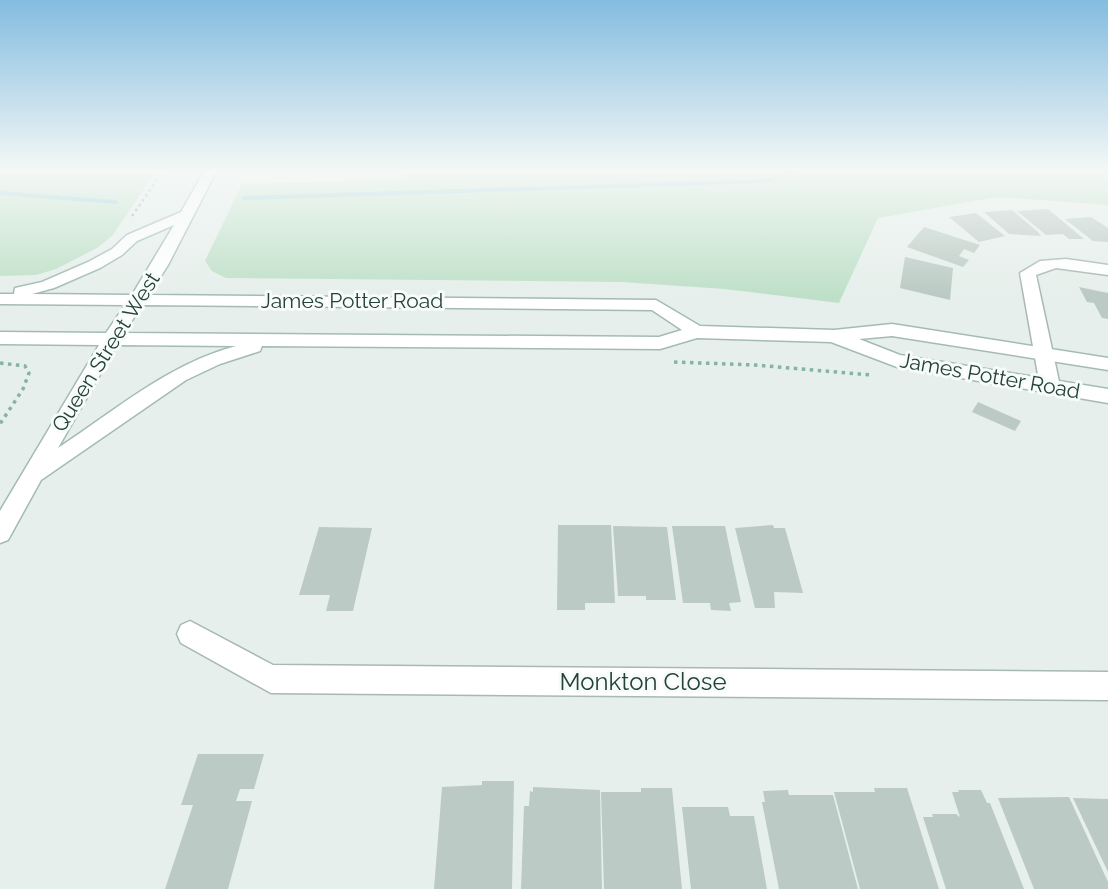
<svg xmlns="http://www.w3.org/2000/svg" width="1108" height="889" font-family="Raleway,sans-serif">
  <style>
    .green { fill: #bfe0c8 }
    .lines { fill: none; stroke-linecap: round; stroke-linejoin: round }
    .stream { fill: #8ec9d4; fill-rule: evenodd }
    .building { fill: #bbcac4 }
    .street-casing { stroke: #a8b8b2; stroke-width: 3 }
    .secondary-casing { stroke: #a4bbb3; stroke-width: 3 }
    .path-far1 { stroke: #86b3a5; stroke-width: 2.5; stroke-dasharray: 2.5 3.5; stroke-linecap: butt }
    .path { stroke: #86b3a5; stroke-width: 3.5; stroke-dasharray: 3.5 4.5; stroke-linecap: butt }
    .street { fill: #fff; fill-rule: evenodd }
    .secondary { fill: #fff; fill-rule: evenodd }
    .labels { text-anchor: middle; stroke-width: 6; stroke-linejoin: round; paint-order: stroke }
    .street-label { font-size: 21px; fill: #24423a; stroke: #f7fbf9 }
    .near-street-label { font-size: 24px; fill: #24423a; stroke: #f7fbf9 }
  </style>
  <rect width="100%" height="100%" fill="#e6efeb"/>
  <g class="green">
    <path d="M 0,170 L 157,170 L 112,236 L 97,248 L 56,269 L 36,275 L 0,276 Z"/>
    <path d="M 406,170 L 1108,170 L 1108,205 L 997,197 L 878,218 L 839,303 L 725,289 L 622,282 L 226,278 L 212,271 L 205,261 L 242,184 L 404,179 Z"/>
  </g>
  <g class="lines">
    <g class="stream">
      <path d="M 794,170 L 802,170 L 765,183 L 244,200 L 241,198 L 244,196 L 765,179 Z"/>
      <path d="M 0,191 L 116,200 L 119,202 L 116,204 L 0,195 Z"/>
    </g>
  </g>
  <g class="building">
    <path d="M 1048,209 L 1084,239 L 1069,239 L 1063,234 L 1046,235 L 1017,211 Z"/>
    <path d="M 1012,210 L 1038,232 L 1041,236 L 1009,234 L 984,212 Z"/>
    <path d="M 976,213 L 1005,236 L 979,242 L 949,217 Z"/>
    <path d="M 1091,217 L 1108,228 L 1108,242 L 1093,241 L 1065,219 Z"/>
    <path d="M 924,227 L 980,245 L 974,253 L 964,249 L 959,256 L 969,260 L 963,267 L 907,247 Z"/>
    <path d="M 905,257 L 953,268 L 950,300 L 900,288 Z"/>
    <path d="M 1079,287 L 1108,293 L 1108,319 L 1102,318 L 1094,303 L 1087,302 Z"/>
    <path d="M 978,402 L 1021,421 L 1015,431 L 972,412 Z"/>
    <path d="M 558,525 L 611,525 L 615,603 L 585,603 L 585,610 L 557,610 Z"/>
    <path d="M 773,525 L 774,528 L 785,528 L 803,593 L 774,592 L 775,608 L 755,608 L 735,528 Z"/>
    <path d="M 613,526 L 667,527 L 676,600 L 646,600 L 646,596 L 618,596 Z"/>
    <path d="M 672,526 L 725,526 L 741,602 L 729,603 L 731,611 L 711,610 L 710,603 L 683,603 Z"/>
    <path d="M 319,527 L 372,528 L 353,611 L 326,611 L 330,595 L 299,595 Z"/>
    <path d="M 198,754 L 264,754 L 254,789 L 240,789 L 236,801 L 252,801 L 228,889 L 165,889 L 193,805 L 181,805 Z"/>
    <path d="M 482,781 L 514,781 L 512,889 L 434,889 L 442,787 L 482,785 Z"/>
    <path d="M 533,787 L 600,790 L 602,889 L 521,889 L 524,806 L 529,806 L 530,791 L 533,792 Z"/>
    <path d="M 641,788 L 672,788 L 682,889 L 604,889 L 601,792 L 641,792 Z"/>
    <path d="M 874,788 L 907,788 L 939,889 L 860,889 L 834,792 L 875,792 Z"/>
    <path d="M 788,790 L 789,795 L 833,795 L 858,889 L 779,889 L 762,802 L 765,802 L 763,791 Z"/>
    <path d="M 958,790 L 981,790 L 987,803 L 990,803 L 1024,889 L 946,889 L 923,817 L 933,817 L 932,814 L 956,814 L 960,817 L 952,792 L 959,792 Z"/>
    <path d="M 1069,797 L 1108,882 L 1108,889 L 1034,889 L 998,798 Z"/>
    <path d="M 1073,798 L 1108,799 L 1108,872 Z"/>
    <path d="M 682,807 L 728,807 L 730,816 L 754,816 L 767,889 L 691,889 Z"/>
  </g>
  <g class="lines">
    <g class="street-casing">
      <g id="street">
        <path d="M 1066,259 L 1108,265 L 1108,275 L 1056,268 L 1036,275 L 1060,386 L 1057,391 L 1043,391 L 1040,386 L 1020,273 L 1040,261 Z"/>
        <path d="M 190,621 L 273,665 L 1108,672 L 1108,700 L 271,693 L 181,643 L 177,634 L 181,625 Z"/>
      </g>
    </g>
    <g class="secondary-casing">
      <path id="secondary" d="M 205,170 L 217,170 L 168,265 L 149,295 L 656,300 L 700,326 L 834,330 L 892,324 L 1108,358 L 1108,370 L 892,336 L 859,339 L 900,355 L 1108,389 L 1108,403 L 897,367 L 831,342 L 697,338 L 660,349 L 262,346 L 260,351 L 220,364 L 186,380 L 41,480 L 8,540 L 0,543 L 0,511 L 99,345 L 0,344 L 0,332 L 106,333 L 125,305 L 0,304 L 0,294 L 14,294 L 15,288 L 42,282 L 88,262 L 112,249 L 127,235 L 181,212 ZM 174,225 L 132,295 L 32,294 L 54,288 L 100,268 L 122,255 L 137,241 ZM 142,305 L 652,310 L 682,330 L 659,337 L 124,333 ZM 117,345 L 236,346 C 168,364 116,410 58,448 Z"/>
    </g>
    <path class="path-far1" d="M 132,216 L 164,170"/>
    <g class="path">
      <path d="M 674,362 L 755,365 L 871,375"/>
      <path d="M 0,363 L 25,366 L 29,373 L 23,389 L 0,424"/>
    </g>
    <use href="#street" class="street"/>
    <use href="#secondary" class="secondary"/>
  </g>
  <linearGradient id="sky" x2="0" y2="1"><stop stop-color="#84bce0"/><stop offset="0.58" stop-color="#f4f8f6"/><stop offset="1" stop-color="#f4f8f6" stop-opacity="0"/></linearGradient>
  <rect width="1108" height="294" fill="url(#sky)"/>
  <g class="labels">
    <g class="street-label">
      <text x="352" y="308">James Potter Road</text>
      <text transform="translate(106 352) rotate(-58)" y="7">Queen Street West</text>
      <text transform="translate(990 376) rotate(10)" y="7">James Potter Road</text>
    </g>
    <g class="near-street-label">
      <text x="643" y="690">Monkton Close</text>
    </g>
  </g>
</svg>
